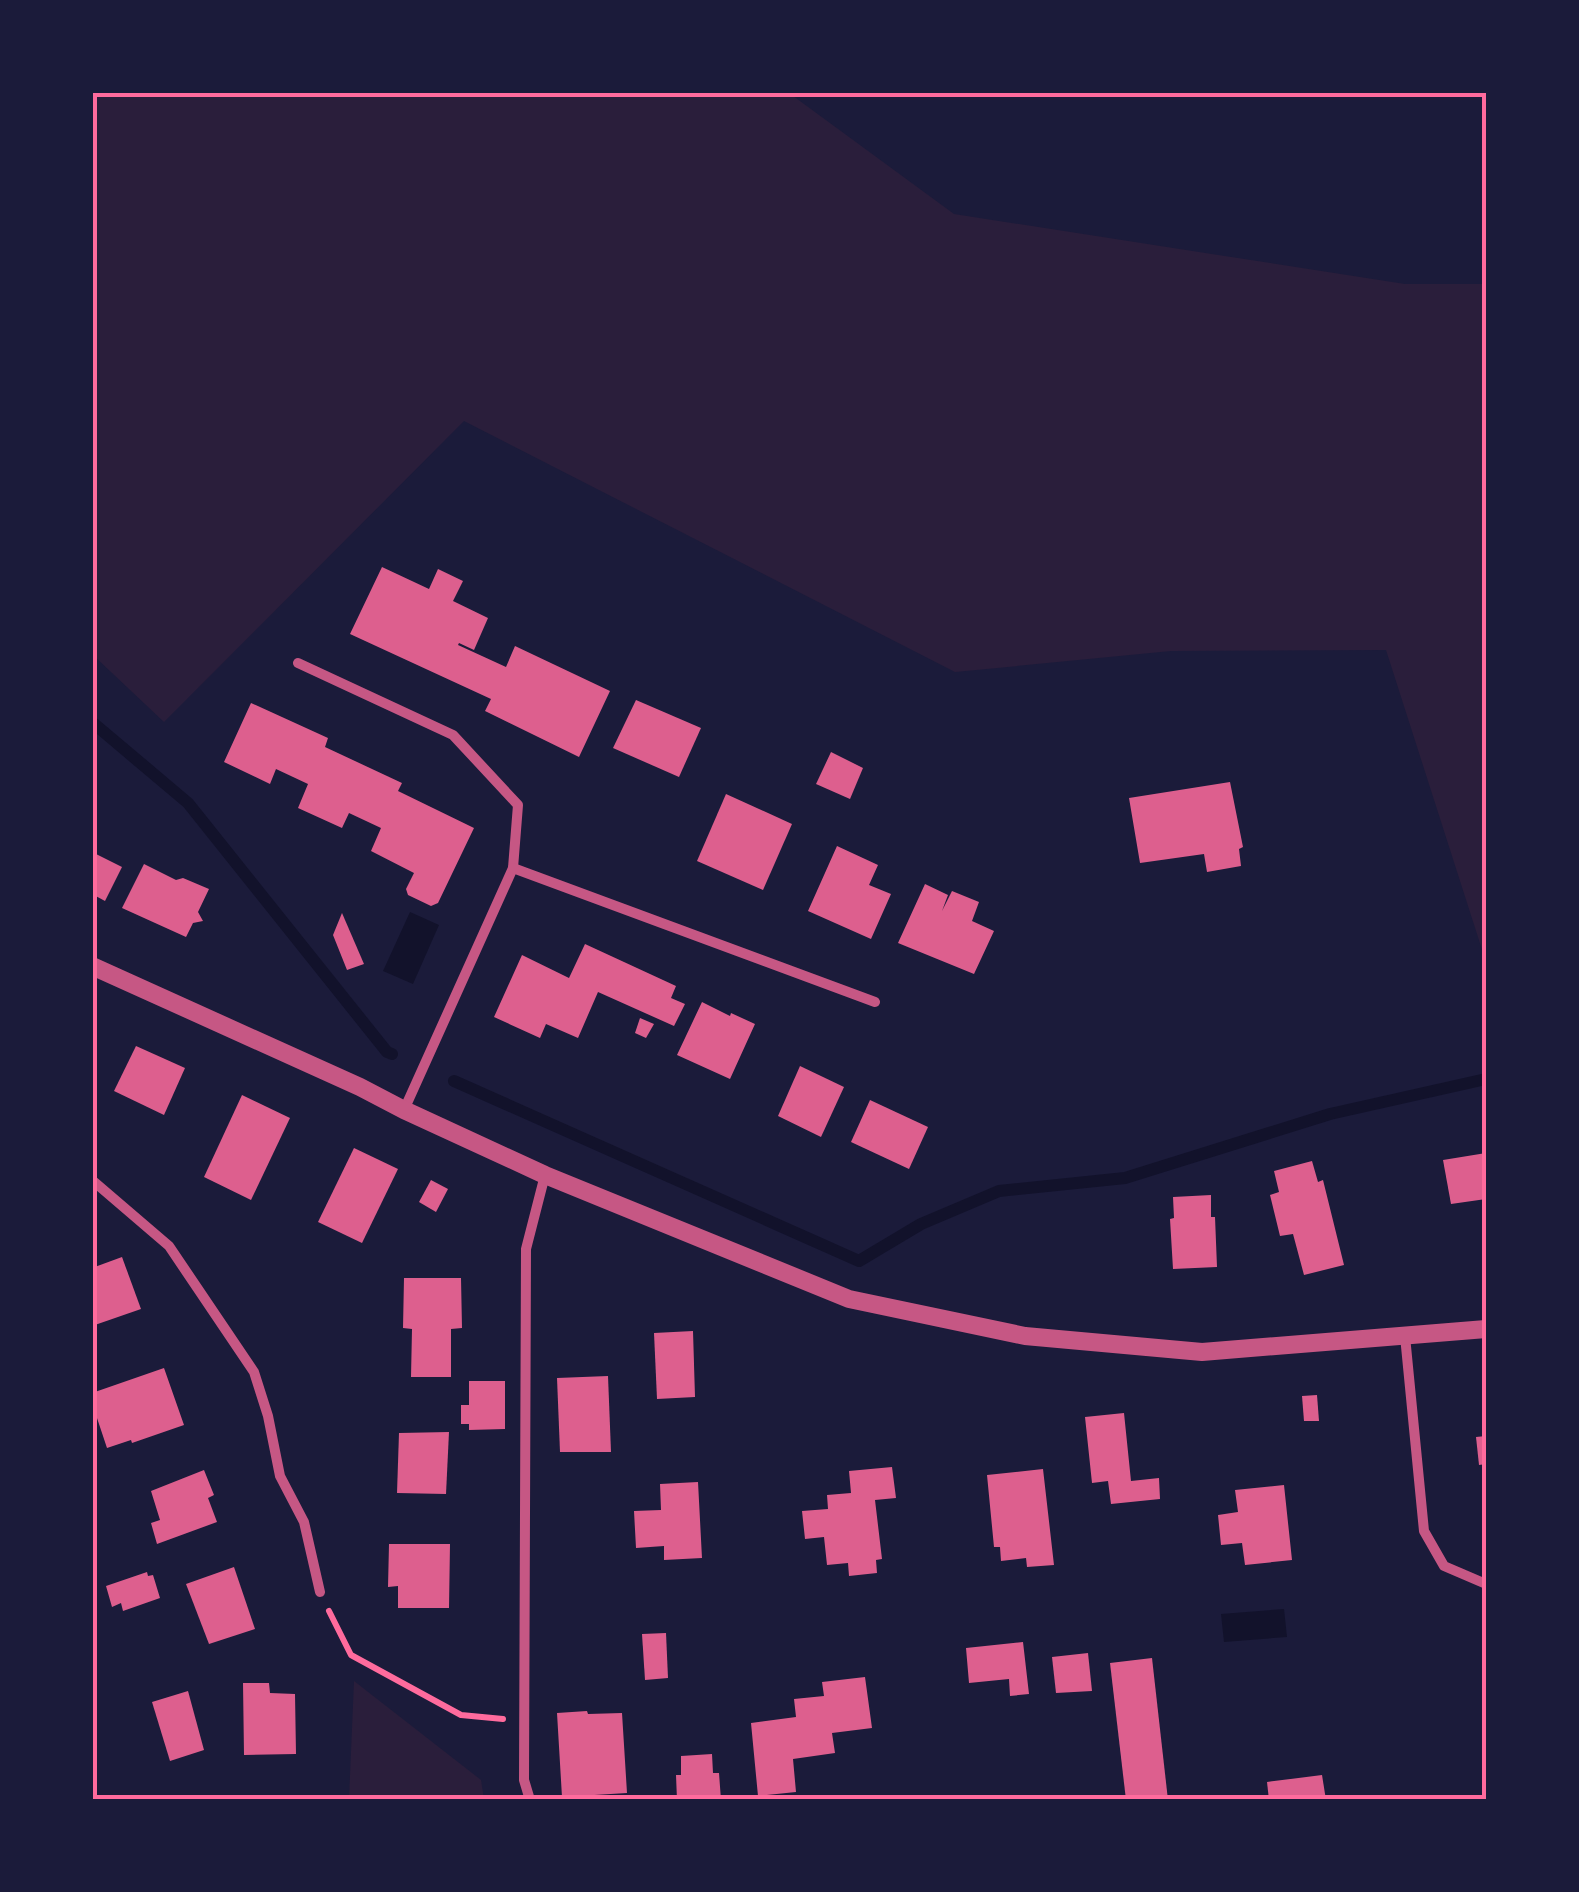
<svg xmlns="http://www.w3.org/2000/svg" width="1579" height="1892" font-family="'Source Serif 4',serif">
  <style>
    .green { fill: #2a1e3b }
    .water { fill: #12122b }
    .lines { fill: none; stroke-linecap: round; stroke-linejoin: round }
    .stream { stroke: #12122b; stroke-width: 12 }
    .building { fill: #dd5f8e }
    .path { stroke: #ff6b9d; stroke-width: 6 }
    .minor { stroke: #c65784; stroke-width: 10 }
    .tertiary { stroke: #c65784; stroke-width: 18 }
    .neatline { fill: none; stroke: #ff6b9d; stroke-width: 4 }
  </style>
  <rect width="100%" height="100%" fill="#1b1b3a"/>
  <g class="green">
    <path d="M 92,93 L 789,93 L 954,214 L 1405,284 L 1486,284 L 1486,962 L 1386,650 L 1171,651 L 955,672 L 464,421 L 164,722 L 93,655 Z"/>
    <path d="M 354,1681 L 481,1780 L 484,1799 L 349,1799 Z"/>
  </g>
  <g class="water">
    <path d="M 410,912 L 439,925 L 413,984 L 383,971 Z"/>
    <path d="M 1284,1609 L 1287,1637 L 1224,1642 L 1221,1614 Z"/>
  </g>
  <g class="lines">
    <g class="stream">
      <path d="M 92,722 L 188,803 L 387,1052 L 392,1054"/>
      <path d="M 454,1081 L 859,1261 L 921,1224 L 999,1191 L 1125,1178 L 1330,1114 L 1486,1079"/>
    </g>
  </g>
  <g class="building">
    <path d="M 382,567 L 429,589 L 438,569 L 463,581 L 453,601 L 488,618 L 474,650 L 459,643 L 458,645 L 506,667 L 515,646 L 610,691 L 579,757 L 485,711 L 491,699 L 350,634 Z"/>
    <path d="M 636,700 L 701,728 L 679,777 L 613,748 Z"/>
    <path d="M 251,703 L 328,738 L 325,747 L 402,783 L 398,791 L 474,828 L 438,903 L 431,906 L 408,895 L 406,889 L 414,873 L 371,851 L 381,828 L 349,813 L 342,828 L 298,808 L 308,784 L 276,769 L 270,784 L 224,762 Z"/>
    <path d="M 831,752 L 863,768 L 850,799 L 816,784 Z"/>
    <path d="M 1230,782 L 1243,847 L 1239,849 L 1241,866 L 1207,872 L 1204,854 L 1140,863 L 1129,798 Z"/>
    <path d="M 726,794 L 792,824 L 763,890 L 697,861 Z"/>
    <path d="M 837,846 L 878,865 L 869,885 L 891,894 L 871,939 L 808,911 Z"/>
    <path d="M 92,852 L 122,867 L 105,901 L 92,894 Z"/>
    <path d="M 144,864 L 176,880 L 183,878 L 209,889 L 198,912 L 203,921 L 193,923 L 186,937 L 122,908 Z"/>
    <path d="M 925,884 L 948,895 L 942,911 L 952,891 L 979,902 L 972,921 L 994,931 L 974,974 L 898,943 Z"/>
    <path d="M 342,913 L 364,964 L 347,970 L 333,935 Z"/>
    <path d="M 585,944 L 676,986 L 671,998 L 685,1004 L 674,1026 L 598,992 L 578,1038 L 546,1024 L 540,1038 L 494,1017 L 522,955 L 569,978 Z"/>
    <path d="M 702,1002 L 730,1016 L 731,1013 L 755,1024 L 730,1079 L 677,1055 Z"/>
    <path d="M 640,1018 L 654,1024 L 646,1038 L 635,1033 Z"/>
    <path d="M 136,1046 L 185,1068 L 164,1115 L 114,1091 Z"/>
    <path d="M 800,1066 L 844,1087 L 821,1137 L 778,1116 Z"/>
    <path d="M 242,1095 L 290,1118 L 251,1200 L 204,1177 Z"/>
    <path d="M 870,1100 L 928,1127 L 909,1169 L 851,1142 Z"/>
    <path d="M 354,1148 L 398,1169 L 362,1243 L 318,1222 Z"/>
    <path d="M 1486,1153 L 1486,1199 L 1451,1204 L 1443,1160 Z"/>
    <path d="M 1312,1161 L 1318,1182 L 1323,1180 L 1344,1265 L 1304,1275 L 1293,1234 L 1280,1236 L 1270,1195 L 1279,1192 L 1274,1171 Z"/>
    <path d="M 431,1180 L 448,1189 L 436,1212 L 419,1202 Z"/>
    <path d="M 1211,1195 L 1211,1217 L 1215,1217 L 1217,1267 L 1173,1269 L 1170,1219 L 1174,1218 L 1173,1197 Z"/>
    <path d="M 122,1257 L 141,1309 L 92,1326 L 92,1268 Z"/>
    <path d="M 404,1278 L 461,1278 L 462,1328 L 451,1329 L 451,1377 L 411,1377 L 412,1329 L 403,1328 Z"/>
    <path d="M 693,1331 L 695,1397 L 657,1399 L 654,1333 Z"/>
    <path d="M 164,1368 L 184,1425 L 132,1443 L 131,1440 L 107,1448 L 92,1403 L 92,1393 Z"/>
    <path d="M 608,1376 L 611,1452 L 560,1452 L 557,1378 Z"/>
    <path d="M 469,1381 L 505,1381 L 505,1429 L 469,1430 L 469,1424 L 461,1424 L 461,1405 L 469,1405 Z"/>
    <path d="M 1317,1395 L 1319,1421 L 1304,1421 L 1302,1396 Z"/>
    <path d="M 1124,1413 L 1131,1481 L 1159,1478 L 1160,1499 L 1111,1504 L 1108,1481 L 1092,1483 L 1085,1417 Z"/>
    <path d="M 449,1432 L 446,1494 L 397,1493 L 399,1433 Z"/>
    <path d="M 1486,1436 L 1486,1464 L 1479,1465 L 1476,1437 Z"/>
    <path d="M 892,1467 L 896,1498 L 875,1500 L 882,1559 L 876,1560 L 877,1573 L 849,1576 L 848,1563 L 827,1565 L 824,1537 L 805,1539 L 802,1511 L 828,1509 L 827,1495 L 851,1493 L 849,1471 Z"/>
    <path d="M 1043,1469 L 1054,1565 L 1027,1567 L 1026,1558 L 1001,1561 L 1000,1547 L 994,1547 L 987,1475 Z"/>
    <path d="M 204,1470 L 214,1495 L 208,1498 L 217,1522 L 157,1544 L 151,1523 L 160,1520 L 151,1491 Z"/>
    <path d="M 698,1482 L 702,1558 L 664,1560 L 664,1546 L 636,1548 L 634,1511 L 661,1510 L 660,1484 Z"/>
    <path d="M 1284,1485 L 1292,1560 L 1245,1565 L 1242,1543 L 1221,1545 L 1218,1515 L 1238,1512 L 1235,1490 Z"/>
    <path d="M 389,1544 L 450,1544 L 449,1608 L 398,1608 L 398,1586 L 388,1587 Z"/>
    <path d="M 234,1567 L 255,1629 L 209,1644 L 186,1584 Z"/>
    <path d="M 147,1572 L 148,1576 L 153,1575 L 160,1598 L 123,1611 L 121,1603 L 112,1607 L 106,1586 Z"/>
    <path d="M 666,1633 L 668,1678 L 645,1680 L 642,1634 Z"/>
    <path d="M 1023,1642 L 1029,1694 L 1010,1696 L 1009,1679 L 969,1683 L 966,1648 Z"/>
    <path d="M 1088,1653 L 1092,1691 L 1056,1693 L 1052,1657 Z"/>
    <path d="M 1152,1658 L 1168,1800 L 1126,1800 L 1110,1663 Z"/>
    <path d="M 865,1677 L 872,1728 L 832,1733 L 835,1753 L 793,1759 L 796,1792 L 758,1796 L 751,1723 L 796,1717 L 794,1699 L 824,1696 L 822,1682 Z"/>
    <path d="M 243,1683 L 269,1683 L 270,1693 L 295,1694 L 296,1754 L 244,1755 Z"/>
    <path d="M 188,1691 L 204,1750 L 170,1761 L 152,1702 Z"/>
    <path d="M 587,1711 L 588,1714 L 622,1713 L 627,1793 L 562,1797 L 557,1713 Z"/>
    <path d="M 712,1754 L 713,1773 L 719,1773 L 721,1800 L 677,1800 L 676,1775 L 681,1775 L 681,1756 Z"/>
    <path d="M 1322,1775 L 1326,1800 L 1269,1800 L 1267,1782 Z"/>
  </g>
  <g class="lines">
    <path class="path" d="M 329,1611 L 351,1655 L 461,1715 L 503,1719"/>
    <g class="minor">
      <path d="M 298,663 L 453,735 L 518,805 L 513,868 L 404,1110"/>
      <path d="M 513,868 L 875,1002"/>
      <path d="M 92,1180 L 169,1246 L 254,1372 L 268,1416 L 280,1476 L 304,1522 L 320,1592"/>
      <path d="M 1405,1336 L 1424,1531 L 1444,1566 L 1486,1584"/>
      <path d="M 530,1800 L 524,1780 L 526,1249 L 545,1175"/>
    </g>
    <path class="tertiary" d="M 92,966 L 360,1087 L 404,1110 L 545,1175 L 849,1299 L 1025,1336 L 1202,1352 L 1486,1329"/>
  </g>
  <rect width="1579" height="1892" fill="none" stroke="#1b1b3a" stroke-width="190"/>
  <rect x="95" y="95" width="1389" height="1702" class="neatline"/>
</svg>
